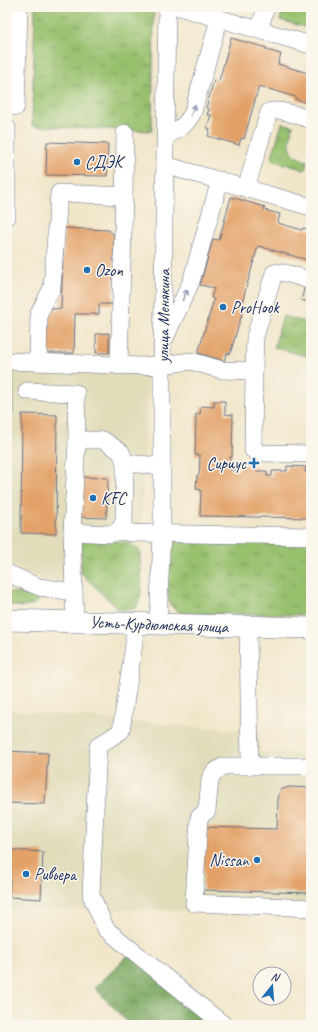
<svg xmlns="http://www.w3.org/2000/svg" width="318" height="1032" font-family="Caveat,sans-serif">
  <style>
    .built { fill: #e1dcba }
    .grass { fill: url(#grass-tufts); stroke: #5a7866 }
    .forest { fill: url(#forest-crowns); stroke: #4a6b60 }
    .building { fill: #e3a167 }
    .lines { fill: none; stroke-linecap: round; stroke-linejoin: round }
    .minor-casing { stroke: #666f84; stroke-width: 18 }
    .major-casing { stroke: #666f84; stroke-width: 22 }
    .minor { stroke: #fff; stroke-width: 17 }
    .major { stroke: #fff; stroke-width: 21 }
    .oneway { stroke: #8d97ae }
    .poi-dot { fill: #1f6fb2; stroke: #fbf7ec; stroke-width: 1.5 }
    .labels { text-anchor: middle; stroke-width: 3; stroke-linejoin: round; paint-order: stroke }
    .poi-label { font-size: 17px; fill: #1b2f5e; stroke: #fbf7ec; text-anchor: start }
    .street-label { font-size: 17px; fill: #1b2f5e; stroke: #fbf7ec }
  </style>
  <defs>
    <pattern id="grass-tufts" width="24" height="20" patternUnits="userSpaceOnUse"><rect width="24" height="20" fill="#98c16e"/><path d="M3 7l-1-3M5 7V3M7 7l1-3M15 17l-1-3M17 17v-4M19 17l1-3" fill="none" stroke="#7b9d5e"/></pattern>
    <pattern id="forest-crowns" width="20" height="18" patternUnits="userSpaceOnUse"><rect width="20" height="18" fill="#7aa761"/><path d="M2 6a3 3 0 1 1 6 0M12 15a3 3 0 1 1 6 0" fill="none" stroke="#638853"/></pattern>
  </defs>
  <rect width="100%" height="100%" fill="#fbf7ec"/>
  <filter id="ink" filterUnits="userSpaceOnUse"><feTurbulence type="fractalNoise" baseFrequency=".025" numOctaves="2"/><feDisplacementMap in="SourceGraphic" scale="8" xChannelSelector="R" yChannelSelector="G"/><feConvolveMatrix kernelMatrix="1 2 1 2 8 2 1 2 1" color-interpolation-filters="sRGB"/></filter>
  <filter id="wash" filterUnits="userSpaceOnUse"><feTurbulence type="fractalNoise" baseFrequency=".012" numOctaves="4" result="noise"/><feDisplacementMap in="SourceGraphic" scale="16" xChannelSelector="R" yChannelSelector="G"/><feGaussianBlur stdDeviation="0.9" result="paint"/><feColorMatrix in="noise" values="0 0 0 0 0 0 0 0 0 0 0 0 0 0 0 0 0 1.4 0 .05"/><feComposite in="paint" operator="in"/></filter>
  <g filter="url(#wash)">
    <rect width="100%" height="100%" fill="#f1e6ca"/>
    <g class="built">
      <path d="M 7,367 L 144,372 L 148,378 L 140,551 L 127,542 L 65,540 L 65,561 L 64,572 L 61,578 L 57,582 L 43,579 L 7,564 Z"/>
      <path d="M 7,710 L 206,728 L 259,731 L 261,752 L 311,754 L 311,914 L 109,909 L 7,910 Z"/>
    </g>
    <g class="grass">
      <path d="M 35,7 L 154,7 L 152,131 L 32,126 Z"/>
      <path d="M 284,7 L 297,7 L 311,11 L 311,29 L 280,20 Z"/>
      <path d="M 282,123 L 293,126 C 288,144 287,155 307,161 L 305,170 L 271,160 Z"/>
      <path d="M 283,316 L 311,324 L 311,340 L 306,356 L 274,347 Z"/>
      <rect x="7" y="372" width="6" height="40"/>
      <path d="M 81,540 L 127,542 L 140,551 C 140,569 145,592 136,608 L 123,610 L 117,608 L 83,575 L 81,572 Z"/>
      <path d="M 172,541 L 311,541 L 311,615 L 181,613 L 172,607 L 168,600 L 168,546 Z"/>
      <path d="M 7,592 L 30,594 L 37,596 L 39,600 C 31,610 18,606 7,605 Z"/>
    </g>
    <path class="forest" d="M 129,954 L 213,1025 L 130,1025 L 95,988 Z"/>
    <g id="blocks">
      <g class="building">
        <path d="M 231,38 L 267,48 L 266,50 L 281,54 L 278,64 L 311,74 L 311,104 L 295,99 L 296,97 L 259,86 L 244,139 L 241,138 L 239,145 L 208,136 L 210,129 L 207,128 L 211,115 L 207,115 L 209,109 L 206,108 L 214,80 L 219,81 Z"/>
        <path d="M 47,142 L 108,144 L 107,176 L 46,175 Z"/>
        <path d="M 231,197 L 265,207 L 264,210 L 280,214 L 278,223 L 302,230 L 303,228 L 311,230 L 311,261 L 258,246 L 241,306 L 244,307 L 230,354 L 227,353 L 224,361 L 198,353 L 214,299 L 211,298 L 214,288 L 200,285 L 213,239 L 219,240 Z"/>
        <path d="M 64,228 L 109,230 L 114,235 L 113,304 L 99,304 L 99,314 L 75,314 L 74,353 L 49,353 L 42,346 L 44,308 L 61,309 Z"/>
        <path d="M 305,286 L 311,288 L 311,303 L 301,300 Z"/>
        <path d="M 109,333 L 109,353 L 96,353 L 96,334 Z"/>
        <path d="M 214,401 L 225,401 L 225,414 L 233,415 L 232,457 L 230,457 L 230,470 L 239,470 L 239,465 L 256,466 L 256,471 L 267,471 L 267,476 L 272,476 L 272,471 L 287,471 L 287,466 L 306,467 L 305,472 L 311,472 L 311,518 L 200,516 L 201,490 L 196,489 L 197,475 L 199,475 L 200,455 L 195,455 L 196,414 L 200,414 L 201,406 L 214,407 Z"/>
        <path d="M 22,414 L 57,415 L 56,534 L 21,533 Z"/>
        <path d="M 79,477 L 108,478 L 106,518 L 78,517 Z"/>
        <path d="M 7,751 L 48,753 L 45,804 L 7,803 Z"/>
        <path d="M 289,787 L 311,788 L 311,893 L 203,890 L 204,827 L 277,829 L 278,800 L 280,790 Z"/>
        <path d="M 12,850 L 43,852 L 41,899 L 9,897 Z"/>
      </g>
    </g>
  </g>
  <g filter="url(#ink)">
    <use href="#blocks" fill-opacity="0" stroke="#666f84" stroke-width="1"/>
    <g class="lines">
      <g class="minor-casing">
        <g id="minor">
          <path d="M 179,7 L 311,45"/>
          <path d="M 7,13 L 19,13 L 16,107"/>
          <path d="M 259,30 L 266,7"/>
          <path d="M 7,128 L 7,217"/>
          <path d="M 166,136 C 179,129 186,126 193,112 L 219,19"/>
          <path d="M 165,165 L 311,207"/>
          <path d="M 246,188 L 269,112 C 276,107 302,117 311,120"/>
          <path d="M 124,196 L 125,133"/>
          <path d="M 165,338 L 191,282 L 220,180"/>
          <path d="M 7,361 L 141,366 L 162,365 L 191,361 L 222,370 L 254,371 L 255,337 L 274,273 C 282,270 302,278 311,281"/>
          <path d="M 38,362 L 39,313 L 52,288 L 59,193 L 124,196 L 119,366"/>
          <path d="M 254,371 L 253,450 L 256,452 L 261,453 L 311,454"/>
          <path d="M 27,391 L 76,393 L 77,440 L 72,532 L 75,622"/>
          <path d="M 77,440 L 103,440 L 121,452 L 125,463 L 162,466"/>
          <path d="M 119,531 L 133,533 L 311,536"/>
          <path d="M 72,532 L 109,534 L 119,531 L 124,521 L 125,463"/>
          <path d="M 7,573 L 39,587 L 74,592"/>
          <path d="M 134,624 L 134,644 L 121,731 L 98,746 L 91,895 L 106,929 L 224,1025"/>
          <path d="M 158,625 L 162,533 L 162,365 L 167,7"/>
          <path d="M 248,627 L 250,766"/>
          <path d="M 311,766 L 224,766 L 214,772 L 210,779 L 207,811 L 199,817 L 194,903 L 311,908"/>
        </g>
      </g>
      <g class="major-casing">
        <path id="major" d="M 7,620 L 311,628"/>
      </g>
      <use href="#minor" class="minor"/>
      <use href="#major" class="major"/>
    </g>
    <defs><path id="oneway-shaft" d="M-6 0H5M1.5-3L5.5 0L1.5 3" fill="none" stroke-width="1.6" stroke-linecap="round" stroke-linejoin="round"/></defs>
    <g class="oneway">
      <use href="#oneway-shaft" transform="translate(193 110) rotate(-70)"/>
      <use href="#oneway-shaft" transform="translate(185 295) rotate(-65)"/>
    </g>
  </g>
  <g class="poi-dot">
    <circle cx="77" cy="162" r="4"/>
    <circle cx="87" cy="270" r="4"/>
    <circle cx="223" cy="307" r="4"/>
    <path d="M252 457h4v4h4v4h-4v4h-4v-4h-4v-4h4z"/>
    <circle cx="93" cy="498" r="4"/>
    <circle cx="257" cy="860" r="4"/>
    <circle cx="26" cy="874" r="4"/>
  </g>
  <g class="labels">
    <g class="poi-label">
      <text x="85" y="168">СДЭК</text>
      <text x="95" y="276">Ozon</text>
      <text x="231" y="313">ProHook</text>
      <text x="246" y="469" text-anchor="end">Сириус</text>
      <text x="101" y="504">KFC</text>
      <text x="249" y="866" text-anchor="end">Nissan</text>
      <text x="34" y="880">Ривьера</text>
    </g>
    <g class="street-label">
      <text transform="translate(163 316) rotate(-89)" y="6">улица Менякина</text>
      <text transform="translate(159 624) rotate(2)" y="6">Усть-Курдюмская улица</text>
    </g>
  </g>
  <rect width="318" height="1032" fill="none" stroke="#fbf7ec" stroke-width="24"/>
  <g transform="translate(272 986) rotate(17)"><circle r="19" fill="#fbf7ec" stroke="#a1a7b3"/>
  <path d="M0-3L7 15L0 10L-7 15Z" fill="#1f6fb2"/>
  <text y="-6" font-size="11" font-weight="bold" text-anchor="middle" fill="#1b2f5e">N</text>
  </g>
</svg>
